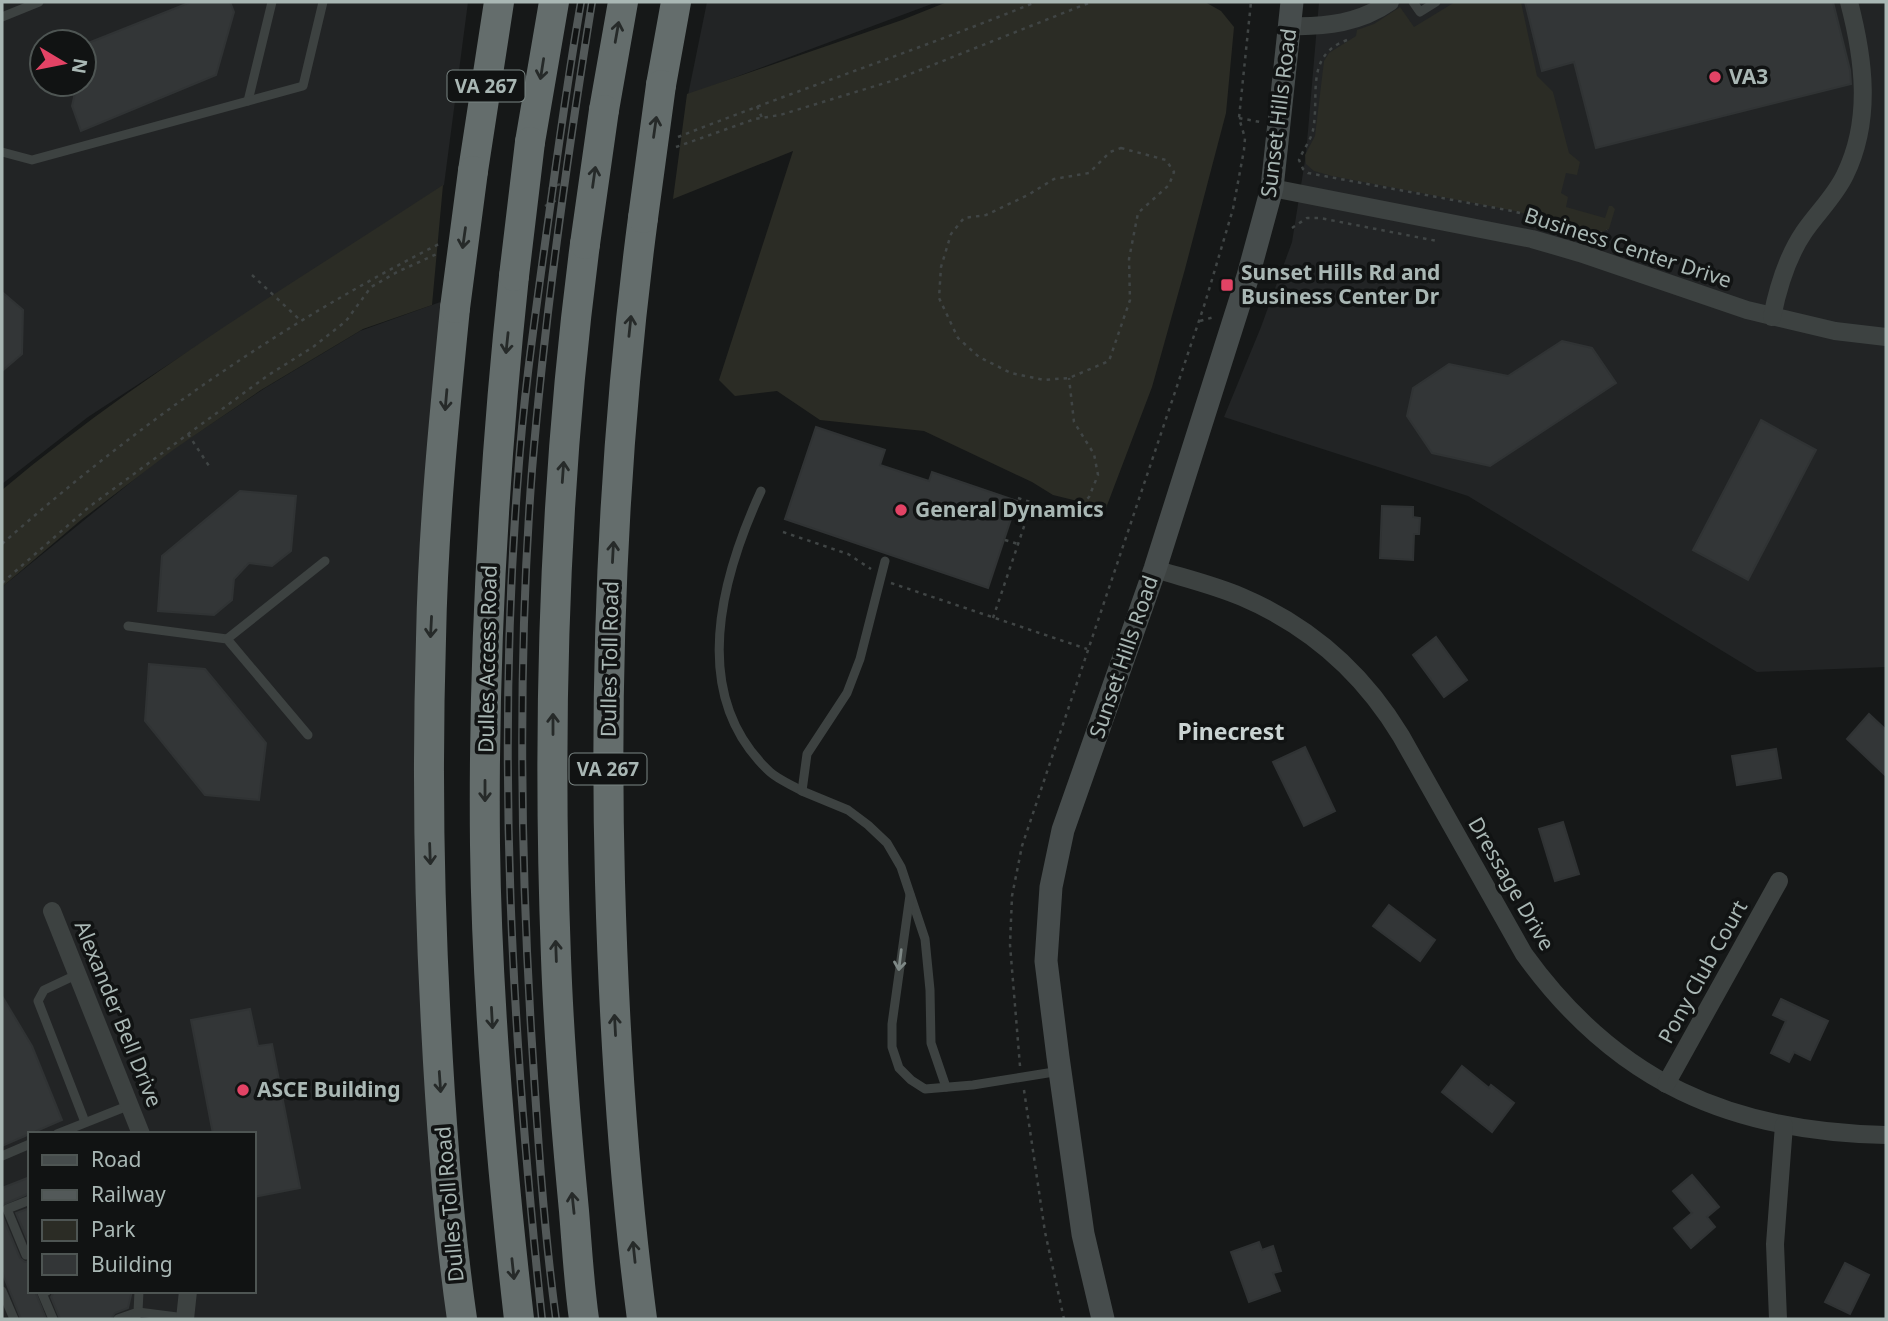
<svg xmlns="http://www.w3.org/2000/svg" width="1888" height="1321" font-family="'Noto Sans',sans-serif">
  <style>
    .built { fill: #222425; fill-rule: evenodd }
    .green { fill: #2b2c25 }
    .building { fill: #333637; stroke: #303334; stroke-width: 2 }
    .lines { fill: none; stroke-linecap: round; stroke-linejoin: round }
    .path { stroke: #404545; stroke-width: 2.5; stroke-dasharray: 3.5 5; stroke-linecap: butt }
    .service { stroke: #3d4241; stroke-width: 9 }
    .minor { stroke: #3d4241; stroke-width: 18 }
    .secondary { stroke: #464c4c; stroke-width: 23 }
    .motorway { stroke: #646d6c; stroke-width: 30 }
    .rail-casing { stroke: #535959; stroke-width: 8 }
    .rail { stroke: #111313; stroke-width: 5; stroke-dasharray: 16; stroke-linecap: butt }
    .motorway-bridge { stroke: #646d6c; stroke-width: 30 }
    .oneway { stroke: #262a29 }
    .oneway2 { stroke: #7e8886 }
    .poi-dot { fill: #e34365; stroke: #111313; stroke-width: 2.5 }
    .labels { text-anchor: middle; stroke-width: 7; stroke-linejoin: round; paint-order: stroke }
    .shield { fill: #111313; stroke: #7b8684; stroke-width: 2 }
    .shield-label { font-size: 19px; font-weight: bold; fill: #a9b7b4 }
    .poi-label { font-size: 21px; font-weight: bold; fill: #a9b7b4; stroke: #111313; text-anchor: start }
    .street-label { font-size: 21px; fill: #a9b7b4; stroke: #111313 }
    .neighbourhood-label { font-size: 23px; font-weight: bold; fill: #cad3d2; stroke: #111313 }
  </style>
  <rect width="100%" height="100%" fill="#161818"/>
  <g class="built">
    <path d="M 2,2 L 468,2 L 444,185 L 88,417 L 2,484 ZM 42,42 L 84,42 L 84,84 L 42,84 Z"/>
    <path d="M 707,2 L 937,2 L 688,95 Z"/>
    <path d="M 1319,2 L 1886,2 L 1886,667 L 1757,672 L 1468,496 L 1224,417 L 1261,327 L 1292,242 L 1306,154 Z"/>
    <path d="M 457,296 L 429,699 L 463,1319 L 2,1319 L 2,587 L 163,456 L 265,388 L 360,331 ZM 30,1134 L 254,1134 L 254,1291 L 30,1291 Z"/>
  </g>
  <g class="green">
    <path d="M 947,2 L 1205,2 L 1221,11 L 1234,27 L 1226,113 L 1185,269 L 1152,387 L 1106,508 L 1053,495 L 1032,482 L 924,431 L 820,420 L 777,391 L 735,396 L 719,380 L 793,151 L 673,199 L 687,94 L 902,20 Z"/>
    <path d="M 1455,2 L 1521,2 L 1537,76 L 1553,92 L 1569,153 L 1580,162 L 1577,175 L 1566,173 L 1561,193 L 1568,197 L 1566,207 L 1605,218 L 1609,206 L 1612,206 L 1615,209 L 1609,229 L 1602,232 L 1595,232 L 1515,211 L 1332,176 L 1314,171 L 1306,164 L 1305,155 L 1315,136 L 1324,61 L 1329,53 L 1356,36 L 1357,30 L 1374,24 L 1400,7 L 1414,27 Z"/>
    <path d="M 443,185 L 432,305 L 363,329 L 261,390 L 173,450 L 81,520 L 2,587 L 2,490 C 139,375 294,283 443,185 Z"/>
  </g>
  <g class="building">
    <path d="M 191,2 L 230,2 L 234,12 L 216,75 L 81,131 L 72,106 L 77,84 L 84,84 L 84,59 L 88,43 Z"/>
    <path d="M 1525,2 L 1833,2 L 1850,70 L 1851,84 L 1596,148 L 1574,62 L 1542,71 Z"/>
    <path d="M 2,292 L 23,310 L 22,354 L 2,371 Z"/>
    <path d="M 1562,341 L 1592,348 L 1616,383 L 1490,466 L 1432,453 L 1407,416 L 1413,388 L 1449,364 L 1508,376 Z"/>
    <path d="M 1761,420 L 1816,450 L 1748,580 L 1693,550 Z"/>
    <path d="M 816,427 L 885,450 L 880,465 L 929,481 L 932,472 L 1017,501 L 988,588 L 785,519 Z"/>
    <path d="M 240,491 L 296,496 L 291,551 L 272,566 L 249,563 L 234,579 L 232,600 L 214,615 L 158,611 L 162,556 Z"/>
    <path d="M 1382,506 L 1413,507 L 1413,517 L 1420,518 L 1419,534 L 1414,534 L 1413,560 L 1380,558 Z"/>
    <path d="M 1436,637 L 1467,680 L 1444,697 L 1413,655 Z"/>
    <path d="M 149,664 L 205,669 L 266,743 L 259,800 L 205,795 L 145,721 Z"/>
    <path d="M 1869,714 L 1886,730 L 1886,776 L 1847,739 Z"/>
    <path d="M 1305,747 L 1335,811 L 1304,826 L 1273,762 Z"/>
    <path d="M 1776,749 L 1781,778 L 1737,785 L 1732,756 Z"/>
    <path d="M 1563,822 L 1579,874 L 1555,881 L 1539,829 Z"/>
    <path d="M 1389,905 L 1435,940 L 1420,961 L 1373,926 Z"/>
    <path d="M 2,996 L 32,1046 L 62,1120 L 2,1146 Z"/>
    <path d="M 1781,999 L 1828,1021 L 1810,1060 L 1794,1052 L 1789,1062 L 1771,1053 L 1786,1021 L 1773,1015 Z"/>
    <path d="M 250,1009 L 258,1046 L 272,1044 L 300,1188 L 254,1197 L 254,1134 L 213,1134 L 191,1020 Z"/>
    <path d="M 1462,1066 L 1489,1088 L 1491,1085 L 1514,1103 L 1492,1132 L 1442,1092 Z"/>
    <path d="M 1692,1175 L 1719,1207 L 1707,1217 L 1715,1227 L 1691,1248 L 1674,1228 L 1692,1213 L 1673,1191 Z"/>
    <path d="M 30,1177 L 30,1193 L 2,1205 L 2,1188 Z"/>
    <path d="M 30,1208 L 30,1246 L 16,1213 Z"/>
    <path d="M 2,1215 L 20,1258 L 25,1262 L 30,1261 L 30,1291 L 35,1291 L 46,1319 L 21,1319 L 2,1272 Z"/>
    <path d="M 1259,1242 L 1262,1250 L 1273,1246 L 1281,1271 L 1273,1273 L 1280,1291 L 1249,1302 L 1231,1252 Z"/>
    <path d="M 1845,1263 L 1869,1275 L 1850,1314 L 1825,1302 Z"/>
    <path d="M 54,1291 L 132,1291 L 128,1308 L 115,1313 L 111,1319 L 60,1319 L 51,1297 Z"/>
  </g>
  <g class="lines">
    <g class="path">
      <path d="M 1347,40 C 1304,56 1320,95 1313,130 C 1311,140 1303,150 1299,160 L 1303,169 L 1308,173 L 1512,211 L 1594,232 L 1602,233 L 1607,230"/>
      <path d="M 757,106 L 762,118"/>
      <path d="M 1239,118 L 1260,122"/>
      <path d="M 678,137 C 797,90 918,50 1036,2"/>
      <path d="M 676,147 L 755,119 L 780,115 L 895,80 L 1091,2"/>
      <path d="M 1121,148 L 1166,160 L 1174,172 L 1169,185 L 1138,213 L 1129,259 L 1130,300 L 1109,361 L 1069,378 L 1044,380 L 1011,373 L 979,357 L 958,338 L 939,298 L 941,267 L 951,234 L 964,218 L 986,215 L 1028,195 L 1054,179 L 1089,173 L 1110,152 Z"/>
      <path d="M 549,189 L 571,179"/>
      <path d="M 545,206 L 567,195"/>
      <path d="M 1292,228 L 1307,218 L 1320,218 L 1437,241"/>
      <path d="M 252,275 L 300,320"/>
      <path d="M 1200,321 L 1214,317"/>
      <path d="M 188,434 L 211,469"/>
      <path d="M 1018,498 L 1058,511 L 1077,510 L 1089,497 L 1098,475 L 1094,454 L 1074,422 L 1069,378"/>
      <path d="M 783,532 L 848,554 L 871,569"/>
      <path d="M 1005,540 L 1018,544"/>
      <path d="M 2,544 C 136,425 279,325 439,244"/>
      <path d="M 2,583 L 89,507 L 267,376 L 313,347 L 346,321 L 371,287 L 397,272 L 439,253"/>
      <path d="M 891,583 L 1087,649"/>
      <path d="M 993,618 L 1032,503"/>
      <path d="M 1020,1066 L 1010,945 L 1012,896 L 1022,846 L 1205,303 L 1233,209 L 1244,150 L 1245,138 L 1239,118 L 1251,2"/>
      <path d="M 1024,1090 L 1045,1232 L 1064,1319"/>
    </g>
    <g class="service">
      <path d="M 1413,2 L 1420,12 L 1436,2"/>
      <path d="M 2,17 L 39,2"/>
      <path d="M 248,101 L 272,2"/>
      <path d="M 2,152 L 32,160 L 303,86 L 323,2"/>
      <path d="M 761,491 C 721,578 688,696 770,772 C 779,780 792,785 802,791"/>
      <path d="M 885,561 L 860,659 L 847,693 L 807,754 L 802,791 L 848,810 L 868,825 L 887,843 L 901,867 L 925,939 L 930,990 L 931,1043 L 946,1087"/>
      <path d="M 128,626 L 227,639 L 308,735"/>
      <path d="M 227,639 L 325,561"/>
      <path d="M 910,895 L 892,1024 L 892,1047 L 899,1068 L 911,1080 L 925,1089 L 973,1085 L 1060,1071"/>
      <path d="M 78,974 L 44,990 L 38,1001 L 85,1122"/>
      <path d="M 57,1134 L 130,1105"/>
      <path d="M 2,1156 L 30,1144"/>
      <path d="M 30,1200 L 7,1209 L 26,1255 L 30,1253"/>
      <path d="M 2,1291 L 14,1319"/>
      <path d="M 47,1291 L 42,1293 L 53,1319"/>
      <path d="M 118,1319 L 138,1312 L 139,1291"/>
      <path d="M 135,1319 L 138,1312 L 185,1318"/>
    </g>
    <g class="minor">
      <path d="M 1290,26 C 1326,27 1360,23 1390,2"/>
      <path d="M 1272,188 L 1532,239 L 1580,253 L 1747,310 L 1835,331 L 1886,337"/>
      <path d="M 1772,317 C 1778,287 1787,257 1804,232 C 1817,213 1835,196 1845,175 C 1872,120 1864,59 1849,2"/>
      <path d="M 1155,569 C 1184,578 1214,585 1242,597 C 1310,626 1363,673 1401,736 L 1524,954 C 1616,1082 1731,1132 1886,1135"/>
      <path d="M 52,911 L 141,1134"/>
      <path d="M 1666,1084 L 1779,881"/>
      <path d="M 185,1319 L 188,1291"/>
      <path d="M 1778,1319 L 1775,1244 L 1784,1125"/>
    </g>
    <path class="secondary" d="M 1103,1319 L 1083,1234 L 1058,1057 L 1046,961 L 1051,887 L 1063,830 L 1155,569 L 1248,276 L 1272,188 L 1292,2"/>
    <g class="motorway">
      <path d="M 661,85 L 676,2"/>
      <path d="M 604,110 L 623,2"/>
      <path d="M 530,142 L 554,2"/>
      <path d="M 473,171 L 499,2"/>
      <path d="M 514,276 C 494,465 483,655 485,845 C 487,1004 501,1162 519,1319"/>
      <path d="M 455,308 C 444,418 433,529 431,639 C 427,768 429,896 436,1025 C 441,1123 448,1222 462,1319"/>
      <path d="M 584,1319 C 579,1284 577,1247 574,1211 C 566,1127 559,1043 556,958 C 547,720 554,480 585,244"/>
      <path d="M 642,1319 C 623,1174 614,1029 610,882 C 604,660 614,439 643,218"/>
    </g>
    <g class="rail-casing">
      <g id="rail">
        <path d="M 542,1319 C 512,1039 496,757 518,476 C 523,403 533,331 543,258 C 555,173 566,87 581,2"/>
        <path d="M 556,1319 C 543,1223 537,1125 531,1028 C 520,842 518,655 532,470 C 545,313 567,157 592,2"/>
      </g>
    </g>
    <use href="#rail" class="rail"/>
    <g class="motorway-bridge">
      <path d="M 643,218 L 661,85"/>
      <path d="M 585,244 L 604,110"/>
      <path d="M 514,276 L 530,142"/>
      <path d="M 455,308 L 473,171"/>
    </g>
  </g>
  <defs><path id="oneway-shaft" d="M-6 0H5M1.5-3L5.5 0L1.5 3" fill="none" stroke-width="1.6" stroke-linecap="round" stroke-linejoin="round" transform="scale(1.75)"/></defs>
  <g class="oneway">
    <use href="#oneway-shaft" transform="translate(617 32) rotate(-80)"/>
    <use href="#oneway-shaft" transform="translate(542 69) rotate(99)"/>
    <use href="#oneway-shaft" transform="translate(655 127) rotate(-82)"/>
    <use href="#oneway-shaft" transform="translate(594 177) rotate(-82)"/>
    <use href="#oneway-shaft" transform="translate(464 238) rotate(98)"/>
    <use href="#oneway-shaft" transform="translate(630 326) rotate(-84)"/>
    <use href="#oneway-shaft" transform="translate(507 343) rotate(96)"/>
    <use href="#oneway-shaft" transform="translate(446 400) rotate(95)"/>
    <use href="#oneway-shaft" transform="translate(563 472) rotate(-86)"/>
    <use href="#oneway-shaft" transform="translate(613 552) rotate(-87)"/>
    <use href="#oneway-shaft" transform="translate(431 627) rotate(93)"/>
    <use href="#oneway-shaft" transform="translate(553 724) rotate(-90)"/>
    <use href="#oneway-shaft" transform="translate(485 791) rotate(90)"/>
    <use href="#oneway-shaft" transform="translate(430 854) rotate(88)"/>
    <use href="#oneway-shaft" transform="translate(556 951) rotate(-92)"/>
    <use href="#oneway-shaft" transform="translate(492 1018) rotate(87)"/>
    <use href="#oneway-shaft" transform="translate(615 1025) rotate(-93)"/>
    <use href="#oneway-shaft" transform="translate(440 1082) rotate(86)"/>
    <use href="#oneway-shaft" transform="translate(573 1203) rotate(-96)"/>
    <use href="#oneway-shaft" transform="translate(634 1252) rotate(-96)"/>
    <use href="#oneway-shaft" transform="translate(513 1269) rotate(84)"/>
  </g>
  <use class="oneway2" href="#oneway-shaft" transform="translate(900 960) rotate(97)"/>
  <g class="poi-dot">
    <circle cx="1715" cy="77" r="7"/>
    <rect x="1220" y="278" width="14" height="14" rx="3.5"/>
    <circle cx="901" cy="510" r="7"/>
    <circle cx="243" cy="1090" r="7"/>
  </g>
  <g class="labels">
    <g class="shield">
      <rect x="447.5" y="70.5" width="77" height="31" rx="5"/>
      <rect x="569.5" y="753.5" width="77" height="31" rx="5"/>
    </g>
    <g class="shield-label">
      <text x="486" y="93">VA 267</text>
      <text x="608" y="776">VA 267</text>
    </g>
    <g class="poi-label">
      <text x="1729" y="84">VA3</text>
      <text x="1241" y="280">Sunset Hills Rd and<tspan x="1241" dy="24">Business Center Dr</tspan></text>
      <text x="915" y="517">General Dynamics</text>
      <text x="257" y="1097">ASCE Building</text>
    </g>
    <g class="street-label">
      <text transform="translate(1279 113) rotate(-83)" y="7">Sunset Hills Road</text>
      <text transform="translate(1628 248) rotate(18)" y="7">Business Center Drive</text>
      <text transform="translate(1124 657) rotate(-71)" y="7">Sunset Hills Road</text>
      <text transform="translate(488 659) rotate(-89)" y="7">Dulles Access Road</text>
      <text transform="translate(610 659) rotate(-89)" y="7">Dulles Toll Road</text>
      <text transform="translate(1511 884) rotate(60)" y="7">Dressage Drive</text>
      <text transform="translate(1703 972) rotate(-61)" y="7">Pony Club Court</text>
      <text transform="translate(118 1014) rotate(68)" y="7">Alexander Bell Drive</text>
      <text transform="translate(450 1204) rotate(-95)" y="7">Dulles Toll Road</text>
    </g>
    <g class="neighbourhood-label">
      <text x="1231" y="740">Pinecrest</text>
    </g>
  </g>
  <rect width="1888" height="1321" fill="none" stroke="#a9b7b4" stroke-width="7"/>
  <rect x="28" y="1132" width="228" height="161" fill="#111313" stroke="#4e5553" stroke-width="2"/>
  <rect x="42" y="1155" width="35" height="10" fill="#464c4c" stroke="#4e5553" stroke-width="2"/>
  <text x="91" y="1167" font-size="21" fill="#a9b7b4">Road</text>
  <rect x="42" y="1190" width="35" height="10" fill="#535959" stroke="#4e5553" stroke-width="2"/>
  <text x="91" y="1202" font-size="21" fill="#a9b7b4">Railway</text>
  <rect x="42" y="1220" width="35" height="21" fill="#2b2c25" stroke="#4e5553" stroke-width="2"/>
  <text x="91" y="1237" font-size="21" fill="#a9b7b4">Park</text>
  <rect x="42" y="1254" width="35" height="21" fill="#333637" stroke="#4e5553" stroke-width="2"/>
  <text x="91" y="1272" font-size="21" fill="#a9b7b4">Building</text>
  <g transform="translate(63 63) rotate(100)"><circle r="33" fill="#111313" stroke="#4e5553" stroke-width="2"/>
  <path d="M0-5L12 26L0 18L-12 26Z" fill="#e34365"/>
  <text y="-10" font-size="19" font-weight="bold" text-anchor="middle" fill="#a9b7b4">N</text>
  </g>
</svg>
